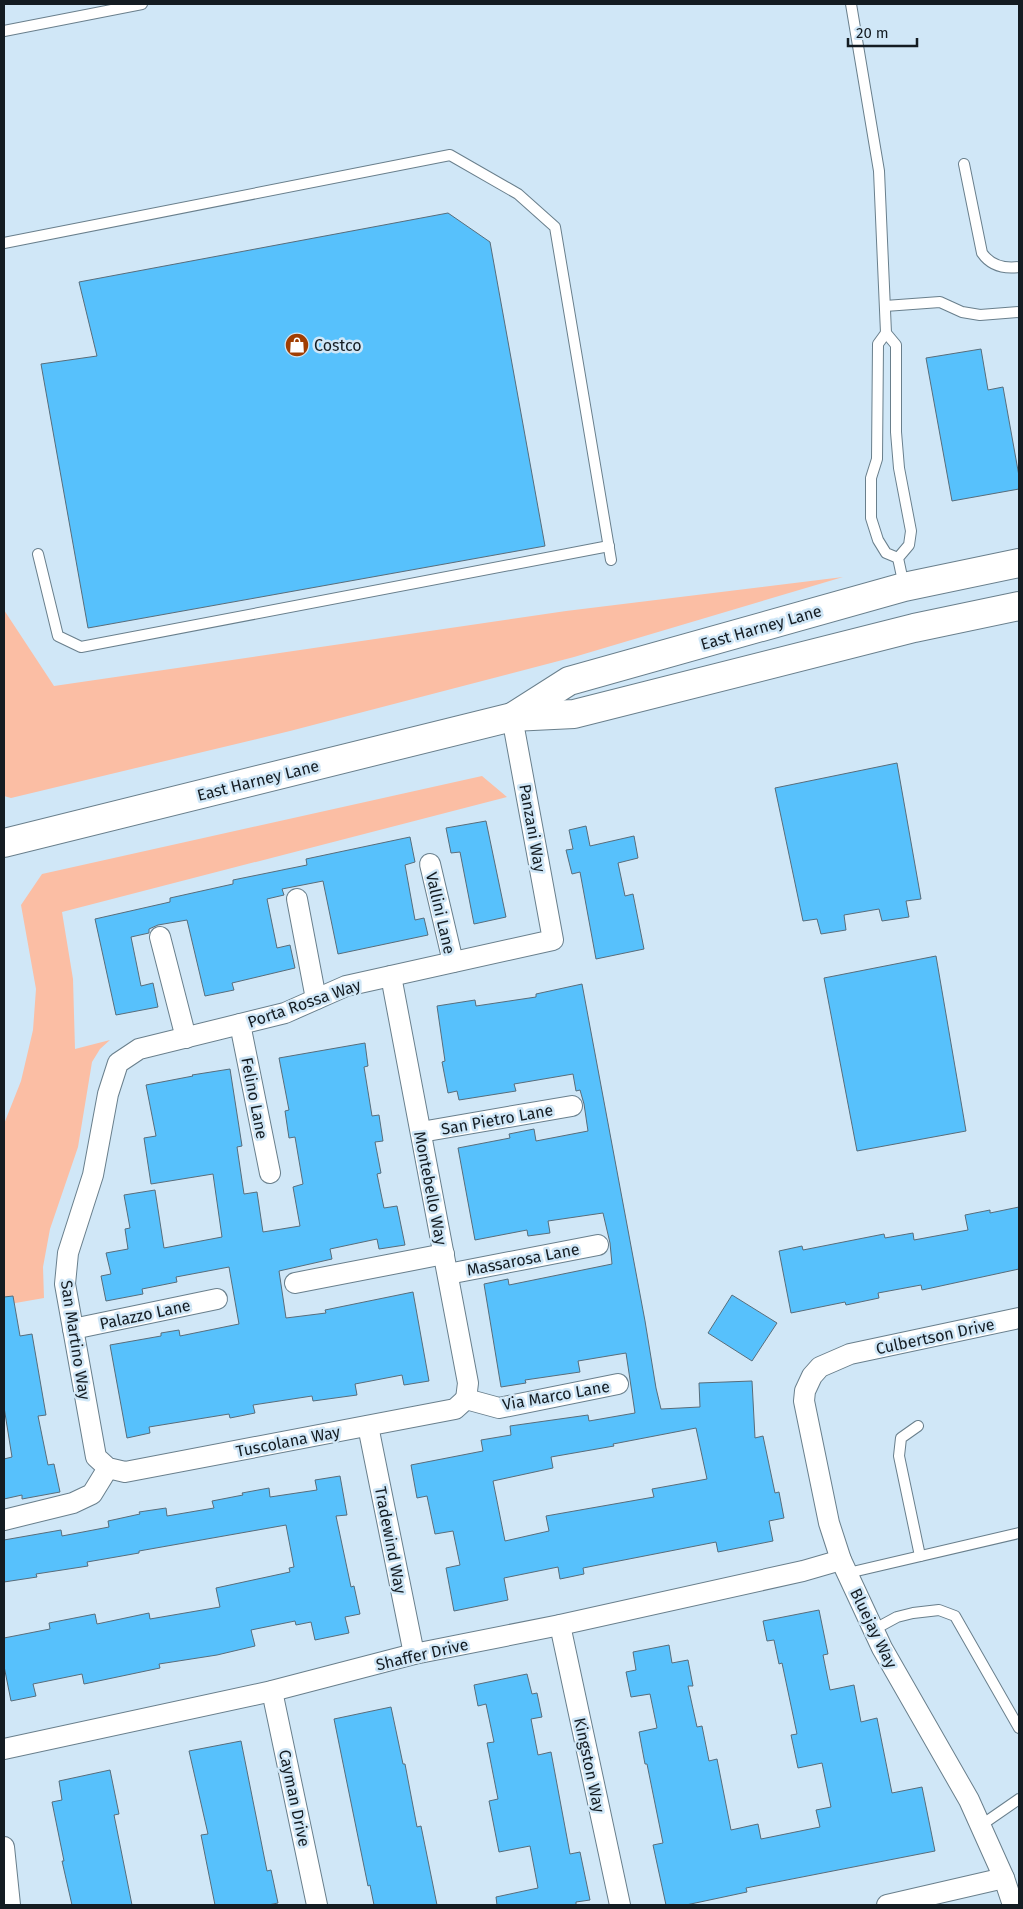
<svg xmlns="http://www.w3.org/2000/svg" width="1023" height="1909" font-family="'Fira Sans',sans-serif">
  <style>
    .green { fill: #fbbea4 }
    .building { fill: #57c1fc; stroke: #586d7b; fill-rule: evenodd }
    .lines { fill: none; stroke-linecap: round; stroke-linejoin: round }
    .lane-casing { stroke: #697f8c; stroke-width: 12 }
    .street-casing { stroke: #697f8c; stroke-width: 22 }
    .secondary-casing { stroke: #697f8c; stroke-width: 30 }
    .lane { stroke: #fff; stroke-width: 10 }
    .street { stroke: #fff; stroke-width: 20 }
    .secondary { stroke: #fff; stroke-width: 28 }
    .labels { text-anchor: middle; stroke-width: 5; stroke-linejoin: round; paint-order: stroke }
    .poi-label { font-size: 16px; fill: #141c22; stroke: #d0e7f7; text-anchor: start }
    .street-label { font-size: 16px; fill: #141c22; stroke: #d0e7f7 }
  </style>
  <rect width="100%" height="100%" fill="#d0e7f7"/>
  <g class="green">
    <path d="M 843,577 L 574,657 L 290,731 L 11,798 L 4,796 L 4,610 L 54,686 L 566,611 Z"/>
    <path d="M 482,776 L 507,797 L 62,912 L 73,979 L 75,1049 L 110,1040 L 100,1049 L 92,1062 L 78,1147 L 50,1229 L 43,1267 L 44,1298 L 4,1305 L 4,1124 L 21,1081 L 33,1030 L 36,989 L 21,905 L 42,874 Z"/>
  </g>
  <g class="building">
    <path d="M 448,213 L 490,242 L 545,546 L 88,628 L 41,364 L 97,356 L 79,282 Z"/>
    <path d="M 981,349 L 988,390 L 1003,387 L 1019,476 L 1019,489 L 952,501 L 926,358 Z"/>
    <path d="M 897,763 L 921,899 L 906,901 L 909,917 L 882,921 L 879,909 L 844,915 L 846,930 L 821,934 L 817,919 L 803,921 L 775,788 Z"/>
    <path d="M 486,821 L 506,917 L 474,924 L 460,852 L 451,853 L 446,828 Z"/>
    <path d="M 586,826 L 590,846 L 634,836 L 638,858 L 618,863 L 625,896 L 633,894 L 644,949 L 596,959 L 580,872 L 572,874 L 566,850 L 573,849 L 569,830 Z"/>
    <path d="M 410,837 L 415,862 L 405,865 L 415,920 L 424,918 L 428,935 L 338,954 L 323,881 L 282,889 L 284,895 L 267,899 L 277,948 L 290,945 L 295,968 L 232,983 L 234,990 L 205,996 L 187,920 L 158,925 L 149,929 L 149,933 L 131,937 L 141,986 L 153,983 L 158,1007 L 116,1015 L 95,919 L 170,902 L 170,898 L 233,884 L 233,880 L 307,865 L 306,859 Z"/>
    <path d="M 936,956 L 966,1131 L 857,1151 L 824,978 Z"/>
    <path d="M 582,984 L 645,1321 L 656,1388 L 661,1409 L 700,1407 L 699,1383 L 752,1381 L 755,1438 L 763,1436 L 775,1493 L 779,1492 L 784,1518 L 769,1521 L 773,1541 L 718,1552 L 716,1542 L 583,1568 L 584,1574 L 560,1579 L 558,1567 L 504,1578 L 508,1600 L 454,1611 L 446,1568 L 460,1565 L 453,1531 L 435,1534 L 427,1496 L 417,1498 L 411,1465 L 483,1451 L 481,1440 L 511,1435 L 510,1426 L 588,1415 L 589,1421 L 635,1413 L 626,1353 L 578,1361 L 580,1372 L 525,1380 L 526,1383 L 501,1387 L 484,1284 L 508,1279 L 509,1285 L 612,1264 L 610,1243 L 603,1213 L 548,1221 L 550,1233 L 528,1236 L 527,1230 L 475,1240 L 458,1148 L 510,1138 L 509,1134 L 534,1129 L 536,1141 L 588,1131 L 584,1104 L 580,1090 L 576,1091 L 573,1074 L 514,1084 L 516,1091 L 459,1100 L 457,1091 L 448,1093 L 442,1062 L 445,1061 L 437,1006 L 475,1000 L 476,1006 L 536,997 L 536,994 ZM 696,1428 L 707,1479 L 652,1489 L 654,1497 L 546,1516 L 549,1531 L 505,1541 L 493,1481 L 553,1468 L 551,1457 L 614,1446 L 613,1444 Z"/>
    <path d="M 365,1043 L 368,1066 L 364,1067 L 372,1116 L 379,1115 L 383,1141 L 375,1142 L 381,1173 L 377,1174 L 384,1208 L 397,1206 L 405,1245 L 379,1249 L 377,1239 L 330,1249 L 332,1259 L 279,1271 L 286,1318 L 326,1313 L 325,1310 L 413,1292 L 429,1381 L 404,1385 L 402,1375 L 355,1384 L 357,1395 L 313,1401 L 312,1396 L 253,1405 L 255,1413 L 230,1418 L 229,1414 L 149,1427 L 150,1433 L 127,1438 L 110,1345 L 161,1336 L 161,1333 L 179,1330 L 180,1336 L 239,1324 L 229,1267 L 176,1277 L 177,1282 L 142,1289 L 143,1294 L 106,1301 L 101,1276 L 111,1274 L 106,1253 L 128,1249 L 125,1229 L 130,1228 L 124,1195 L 155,1190 L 164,1248 L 222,1237 L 213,1174 L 151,1184 L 144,1138 L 156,1136 L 146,1085 L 193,1076 L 192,1075 L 230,1069 L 242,1146 L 237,1147 L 244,1194 L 257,1192 L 263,1232 L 300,1226 L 293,1187 L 303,1184 L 295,1137 L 289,1138 L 285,1111 L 289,1110 L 279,1058 Z"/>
    <path d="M 1019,1207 L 1019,1269 L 922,1290 L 921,1285 L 878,1293 L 879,1298 L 846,1305 L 845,1302 L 791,1313 L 779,1251 L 802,1246 L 803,1250 L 884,1234 L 885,1238 L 913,1233 L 914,1240 L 968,1230 L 965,1215 L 990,1210 L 990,1213 Z"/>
    <path d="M 732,1295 L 777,1323 L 752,1361 L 708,1333 Z"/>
    <path d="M 13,1296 L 20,1336 L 32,1334 L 46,1415 L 38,1416 L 48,1465 L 54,1464 L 60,1492 L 22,1499 L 22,1495 L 4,1499 L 4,1459 L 12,1457 L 4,1407 L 4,1297 Z"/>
    <path d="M 340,1476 L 347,1515 L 336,1516 L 351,1587 L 354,1586 L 360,1614 L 345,1617 L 349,1633 L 315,1640 L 311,1622 L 296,1625 L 295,1621 L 251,1630 L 255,1646 L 217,1655 L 159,1664 L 160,1668 L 84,1684 L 82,1674 L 33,1684 L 36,1696 L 11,1701 L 4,1666 L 4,1638 L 50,1629 L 49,1623 L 95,1614 L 97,1624 L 149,1613 L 150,1619 L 220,1607 L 216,1588 L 290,1572 L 289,1568 L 294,1567 L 286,1525 L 139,1551 L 139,1553 L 87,1562 L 88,1566 L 36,1574 L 37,1577 L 4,1582 L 4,1540 L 61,1530 L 62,1536 L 109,1527 L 108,1521 L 140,1514 L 139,1512 L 166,1508 L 167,1516 L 214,1508 L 212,1501 L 243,1495 L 242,1493 L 269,1488 L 270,1497 L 317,1490 L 315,1480 Z"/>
    <path d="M 819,1610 L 828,1654 L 823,1655 L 830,1690 L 854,1685 L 861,1722 L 877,1718 L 892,1793 L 922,1787 L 935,1851 L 746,1888 L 747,1892 L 686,1905 L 666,1905 L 653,1845 L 663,1843 L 647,1764 L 645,1764 L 639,1732 L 657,1728 L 650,1694 L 631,1697 L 626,1672 L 636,1670 L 633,1652 L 669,1645 L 672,1663 L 688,1660 L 693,1686 L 688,1686 L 697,1727 L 702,1726 L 709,1761 L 717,1759 L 731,1830 L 758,1824 L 761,1839 L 820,1827 L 816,1810 L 831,1807 L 822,1763 L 798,1768 L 791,1735 L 797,1734 L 782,1663 L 779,1664 L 774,1640 L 767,1641 L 763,1621 Z"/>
    <path d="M 527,1674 L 532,1694 L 537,1693 L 542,1717 L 531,1719 L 538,1755 L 551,1752 L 570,1854 L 580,1852 L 590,1900 L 576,1902 L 576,1905 L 497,1905 L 496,1897 L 538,1888 L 530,1846 L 499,1852 L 489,1801 L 498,1799 L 487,1743 L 494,1742 L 486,1704 L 478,1706 L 474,1685 Z"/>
    <path d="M 391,1707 L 403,1764 L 405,1764 L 417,1827 L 421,1826 L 437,1905 L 374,1905 L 370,1885 L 368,1886 L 334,1719 Z"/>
    <path d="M 241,1741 L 267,1871 L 271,1870 L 278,1903 L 268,1905 L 215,1905 L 201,1835 L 208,1834 L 189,1751 Z"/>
    <path d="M 110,1770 L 119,1814 L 114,1815 L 132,1905 L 72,1905 L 62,1861 L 64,1861 L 52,1802 L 62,1800 L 59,1781 Z"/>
  </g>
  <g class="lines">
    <g class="lane-casing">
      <g id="lane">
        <path d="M 851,4 L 879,171 L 886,333 L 896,345 L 896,432 L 899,468 L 911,531 L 909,545 L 898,558 L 904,586"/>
        <path d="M 4,31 L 142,4"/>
        <path d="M 964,164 L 982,253 C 991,266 1004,269 1019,267"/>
        <path d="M 4,243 L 450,155 L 518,194 L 555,227 L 611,560"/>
        <path d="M 885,306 L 940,302 L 962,312 L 980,315 L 1019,312"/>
        <path d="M 886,333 L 878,344 L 877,459 L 871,478 L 871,518 L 878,540 L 886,553 L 898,558"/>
        <path d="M 38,554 L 58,636 L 81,647 L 609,546"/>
        <path d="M 918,1426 L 901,1438 L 899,1456 L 920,1556"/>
        <path d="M 848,1573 L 1019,1533"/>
        <path d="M 873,1630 L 897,1617 L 913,1613 L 939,1610 L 955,1616 L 1019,1728"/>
        <path d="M 980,1826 L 1019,1799"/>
      </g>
    </g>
    <g class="street-casing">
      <g id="street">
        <path d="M 430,864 L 453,962"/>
        <path d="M 297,899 L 316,999"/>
        <path d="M 160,937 L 186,1038"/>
        <path d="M 391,976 L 468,1383 L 466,1399"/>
        <path d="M 240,1024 L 270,1173"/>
        <path d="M 421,1132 L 572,1106"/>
        <path d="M 448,1274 L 598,1245"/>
        <path d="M 295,1283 L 444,1254"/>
        <path d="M 73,1329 L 217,1299"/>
        <path d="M 466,1399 L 455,1409 L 125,1472 L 108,1468 L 96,1457 L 65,1284 L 68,1253 L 93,1175 L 108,1094 L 118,1063 L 139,1049 L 285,1013 L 346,986 L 553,940 L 512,717"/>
        <path d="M 466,1399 L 499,1408 L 618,1384"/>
        <path d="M 368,1426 L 414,1654"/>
        <path d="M 4,1520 L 73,1503 L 92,1494 L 108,1468"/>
        <path d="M 560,1625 L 620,1905"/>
        <path d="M 272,1691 L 317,1905"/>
        <path d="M 4,1749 L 272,1691 L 414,1654 L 560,1625 L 803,1571 L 841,1560"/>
        <path d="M 4,1847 L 10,1905"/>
        <path d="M 887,1905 L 1004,1878"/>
        <path d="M 1013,1905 L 1004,1878 L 969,1800 L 882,1648 L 841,1560 L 829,1523 L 804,1401 L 805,1391 L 812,1376 L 820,1367 L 850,1354 L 1019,1318"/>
      </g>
    </g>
    <g class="secondary-casing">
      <g id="secondary">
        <path d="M 514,716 L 569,681 L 904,587 L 1019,563"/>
        <path d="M 4,843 L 512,717 L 574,714 L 914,628 L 1019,606"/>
      </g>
    </g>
    <use href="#lane" class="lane"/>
    <use href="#street" class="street"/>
    <use href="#secondary" class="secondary"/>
  </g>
  <defs>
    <g id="shop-disc" transform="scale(1.25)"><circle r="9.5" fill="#a13e02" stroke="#d0e7f7"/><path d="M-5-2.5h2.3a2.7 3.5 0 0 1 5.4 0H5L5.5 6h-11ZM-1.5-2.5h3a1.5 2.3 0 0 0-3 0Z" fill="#fff"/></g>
  </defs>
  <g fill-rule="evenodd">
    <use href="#shop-disc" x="297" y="345"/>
  </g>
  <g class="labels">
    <g class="poi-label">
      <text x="314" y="351">Costco</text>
    </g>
    <g class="street-label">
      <text transform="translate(761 627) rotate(-16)" y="6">East Harney Lane</text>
      <text transform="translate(258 780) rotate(-14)" y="6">East Harney Lane</text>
      <text transform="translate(533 828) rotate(80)" y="6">Panzani Way</text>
      <text transform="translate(441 913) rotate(77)" y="6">Vallini Lane</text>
      <text transform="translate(304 1003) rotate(-19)" y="6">Porta Rossa Way</text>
      <text transform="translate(255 1098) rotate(79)" y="6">Felino Lane</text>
      <text transform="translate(497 1119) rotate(-10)" y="6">San Pietro Lane</text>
      <text transform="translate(431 1188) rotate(79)" y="6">Montebello Way</text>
      <text transform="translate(523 1259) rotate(-11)" y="6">Massarosa Lane</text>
      <text transform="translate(145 1314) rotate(-12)" y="6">Palazzo Lane</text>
      <text transform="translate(935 1336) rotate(-12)" y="6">Culbertson Drive</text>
      <text transform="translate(76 1340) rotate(81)" y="6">San Martino Way</text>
      <text transform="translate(556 1395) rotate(-10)" y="6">Via Marco Lane</text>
      <text transform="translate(288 1441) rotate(-11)" y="6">Tuscolana Way</text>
      <text transform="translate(391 1540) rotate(79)" y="6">Tradewind Way</text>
      <text transform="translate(874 1628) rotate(64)" y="6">Bluejay Way</text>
      <text transform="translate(422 1654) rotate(-13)" y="6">Shaffer Drive</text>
      <text transform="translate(590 1765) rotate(78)" y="6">Kingston Way</text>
      <text transform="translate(295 1798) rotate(78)" y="6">Cayman Drive</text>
    </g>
  </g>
  <rect width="1023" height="1909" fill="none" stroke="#141c22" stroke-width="10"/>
  <path d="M848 38v8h69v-8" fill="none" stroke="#141c22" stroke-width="2.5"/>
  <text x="856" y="38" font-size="15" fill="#141c22" stroke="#d0e7f7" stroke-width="4" paint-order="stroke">20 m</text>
</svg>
